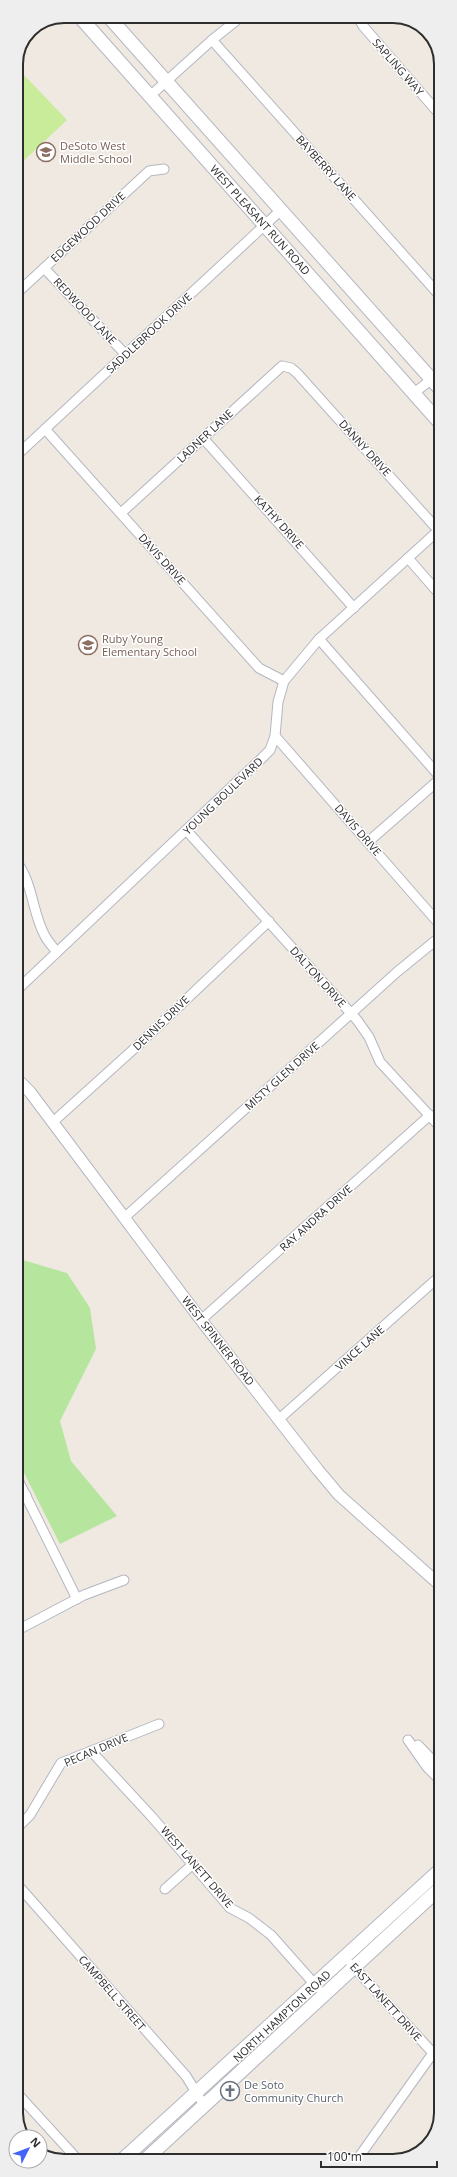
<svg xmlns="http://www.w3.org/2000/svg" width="457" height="2177" font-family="'Open Sans',sans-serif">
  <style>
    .green { fill: #b6e59e }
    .pitch { fill: #c9ec9a }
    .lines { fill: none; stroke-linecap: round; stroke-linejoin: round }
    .minor-casing { stroke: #b4b7c1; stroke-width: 11 }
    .tertiary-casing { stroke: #b4b7c1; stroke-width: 13 }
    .secondary-casing { stroke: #b4b7c1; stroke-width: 15 }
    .minor { stroke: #fff; stroke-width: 9 }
    .tertiary { stroke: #fff; stroke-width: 11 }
    .secondary { stroke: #fff; stroke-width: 13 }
    .labels { text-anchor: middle; stroke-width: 3; stroke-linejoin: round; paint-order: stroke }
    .street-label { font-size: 11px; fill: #2e2e2e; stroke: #fff }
    .education-label { font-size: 11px; fill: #785e54; stroke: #fff; text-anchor: start }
    .worship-label { font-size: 11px; fill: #5b616d; stroke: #fff; text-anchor: start }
    .rim { fill: none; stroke: #2e2e2e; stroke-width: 2 }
  </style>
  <rect width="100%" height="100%" fill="#efe9e1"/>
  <path class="green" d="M 16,1258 L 67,1273 L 90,1308 L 96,1349 L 60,1421 L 71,1461 L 117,1516 L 60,1544 L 16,1457 Z"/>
  <path class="pitch" d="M 23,74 L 67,120 L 16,168 L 16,81 Z"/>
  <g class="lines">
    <g class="minor-casing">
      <g id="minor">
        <path d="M 357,16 L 363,26 L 441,116"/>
        <path d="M 212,40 L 441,297"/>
        <path d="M 150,96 L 212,40 L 242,16"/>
        <path d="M 44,268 L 126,355"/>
        <path d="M 16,294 L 149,171 L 164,169"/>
        <path d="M 414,393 L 441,372"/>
        <path d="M 45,429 L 259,668 L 284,681"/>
        <path d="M 203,438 L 354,608"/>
        <path d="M 16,456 L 281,210"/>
        <path d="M 121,513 L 282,366 L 291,368 L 297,373 L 438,530"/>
        <path d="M 408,558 L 441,596"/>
        <path d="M 319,639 L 441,778"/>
        <path d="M 275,736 L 441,926"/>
        <path d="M 187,831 L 357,1020 L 369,1037 L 380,1062 L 441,1128"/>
        <path d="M 368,842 L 441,778"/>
        <path d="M 16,861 C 33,883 32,911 44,934 C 47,941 53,947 57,952"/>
        <path d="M 16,991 L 262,758 L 270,750 L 275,736 L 278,702 L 284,681 L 319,639 L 441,528"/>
        <path d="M 53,1122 L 136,1047 L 269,921"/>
        <path d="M 124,1218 L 397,972 L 441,936"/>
        <path d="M 201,1320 L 430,1115"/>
        <path d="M 278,1420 L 441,1275"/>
        <path d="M 16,1476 L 77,1599"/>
        <path d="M 16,1500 L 26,1495"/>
        <path d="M 16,1631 L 84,1595 L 124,1580"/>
        <path d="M 408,1740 L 427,1767 L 441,1781"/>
        <path d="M 418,1745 L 441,1769"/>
        <path d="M 91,1751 L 152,1817 L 230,1908 L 249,1918 L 271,1935 L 318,1988"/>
        <path d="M 16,1829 L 30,1815 L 61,1763 L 159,1724"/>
        <path d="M 16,1883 L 186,2076 L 204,2105"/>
        <path d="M 165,1889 L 193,1864"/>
        <path d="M 351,1964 L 433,2053 L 441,2065"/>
        <path d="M 16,2092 L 79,2161"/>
        <path d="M 356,2161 L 433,2053"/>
      </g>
    </g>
    <g class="tertiary-casing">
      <path id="tertiary" d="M 16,1078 L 30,1092 L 201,1320 L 318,1470 L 339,1495 L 441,1586"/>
    </g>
    <g class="secondary-casing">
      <g id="secondary">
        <path d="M 79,16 L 441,424"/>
        <path d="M 108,16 L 441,390"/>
        <path d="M 121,2161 L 441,1869"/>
        <path d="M 144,2161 L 441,1887"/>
      </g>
    </g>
    <use href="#minor" class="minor"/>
    <use href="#tertiary" class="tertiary"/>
    <use href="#secondary" class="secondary"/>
  </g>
  <defs>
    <g id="school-ring" transform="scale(1)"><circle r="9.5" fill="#fff" stroke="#8d6e63" stroke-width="1.5"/><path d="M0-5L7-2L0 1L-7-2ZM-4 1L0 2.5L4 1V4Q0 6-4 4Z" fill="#8d6e63"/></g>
    <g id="church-ring" transform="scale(1)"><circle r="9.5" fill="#fff" stroke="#6b7280" stroke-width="1.5"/><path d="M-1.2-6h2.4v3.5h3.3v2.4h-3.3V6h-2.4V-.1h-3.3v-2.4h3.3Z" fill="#6b7280"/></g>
  </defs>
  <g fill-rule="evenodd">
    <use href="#school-ring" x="46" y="152"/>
    <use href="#school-ring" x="88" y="645"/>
    <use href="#church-ring" x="230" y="2091"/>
  </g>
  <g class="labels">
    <g class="street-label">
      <text transform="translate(398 67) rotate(49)" y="4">SAPLING WAY</text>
      <text transform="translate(326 168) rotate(48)" y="4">BAYBERRY LANE</text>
      <text transform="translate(260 220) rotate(48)" y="4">WEST PLEASANT RUN ROAD</text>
      <text transform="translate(88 227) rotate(-43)" y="4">EDGEWOOD DRIVE</text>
      <text transform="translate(85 311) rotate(47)" y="4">REDWOOD LANE</text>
      <text transform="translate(149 333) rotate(-43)" y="4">SADDLEBROOK DRIVE</text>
      <text transform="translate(205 436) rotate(-43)" y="4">LADNER LANE</text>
      <text transform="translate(365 448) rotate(48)" y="4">DANNY DRIVE</text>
      <text transform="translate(279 522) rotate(48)" y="4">KATHY DRIVE</text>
      <text transform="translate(162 559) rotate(48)" y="4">DAVIS DRIVE</text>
      <text transform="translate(223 796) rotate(-44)" y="4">YOUNG BOULEVARD</text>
      <text transform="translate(358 830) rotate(49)" y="4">DAVIS DRIVE</text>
      <text transform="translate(318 977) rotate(48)" y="4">DALTON DRIVE</text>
      <text transform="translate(161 1023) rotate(-44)" y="4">DENNIS DRIVE</text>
      <text transform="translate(282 1076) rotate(-42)" y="4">MISTY GLEN DRIVE</text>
      <text transform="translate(316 1218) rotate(-42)" y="4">RAY ANDRA DRIVE</text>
      <text transform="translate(218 1341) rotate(52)" y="4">WEST SPINNER ROAD</text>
      <text transform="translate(360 1348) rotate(-42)" y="4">VINCE LANE</text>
      <text transform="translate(96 1750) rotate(-23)" y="4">PECAN DRIVE</text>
      <text transform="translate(197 1867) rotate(49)" y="4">WEST LANETT DRIVE</text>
      <text transform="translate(112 1993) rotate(49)" y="4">CAMPBELL STREET</text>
      <text transform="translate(386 2002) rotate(48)" y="4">EAST LANETT DRIVE</text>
      <text transform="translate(282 2016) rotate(-43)" y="4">NORTH HAMPTON ROAD</text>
    </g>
    <g class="education-label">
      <text x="60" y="150">DeSoto West<tspan x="60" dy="13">Middle School</tspan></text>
      <text x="102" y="643">Ruby Young<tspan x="102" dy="13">Elementary School</tspan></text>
    </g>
    <g class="worship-label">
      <text x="244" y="2089">De Soto<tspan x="244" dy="13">Community Church</tspan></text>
    </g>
  </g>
  <path d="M0 0H457V2177H0ZM64 23H393A41 41 0 0 1 434 64V2113A41 41 0 0 1 393 2154H64A41 41 0 0 1 23 2113V64A41 41 0 0 1 64 23Z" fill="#eee" fill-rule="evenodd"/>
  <path class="rim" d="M64 23H393A41 41 0 0 1 434 64V2113A41 41 0 0 1 393 2154H64A41 41 0 0 1 23 2113V64A41 41 0 0 1 64 23Z"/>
  <g transform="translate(28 2149) rotate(48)"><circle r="19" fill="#ffffff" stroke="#ababab"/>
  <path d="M0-3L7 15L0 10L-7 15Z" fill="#4264fb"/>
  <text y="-6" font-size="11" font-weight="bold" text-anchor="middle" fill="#2e2e2e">N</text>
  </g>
  <path d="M321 2161v6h116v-6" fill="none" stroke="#2e2e2e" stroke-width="2"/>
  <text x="327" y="2161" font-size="12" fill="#2e2e2e" stroke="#ffffff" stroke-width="3" paint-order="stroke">100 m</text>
</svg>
